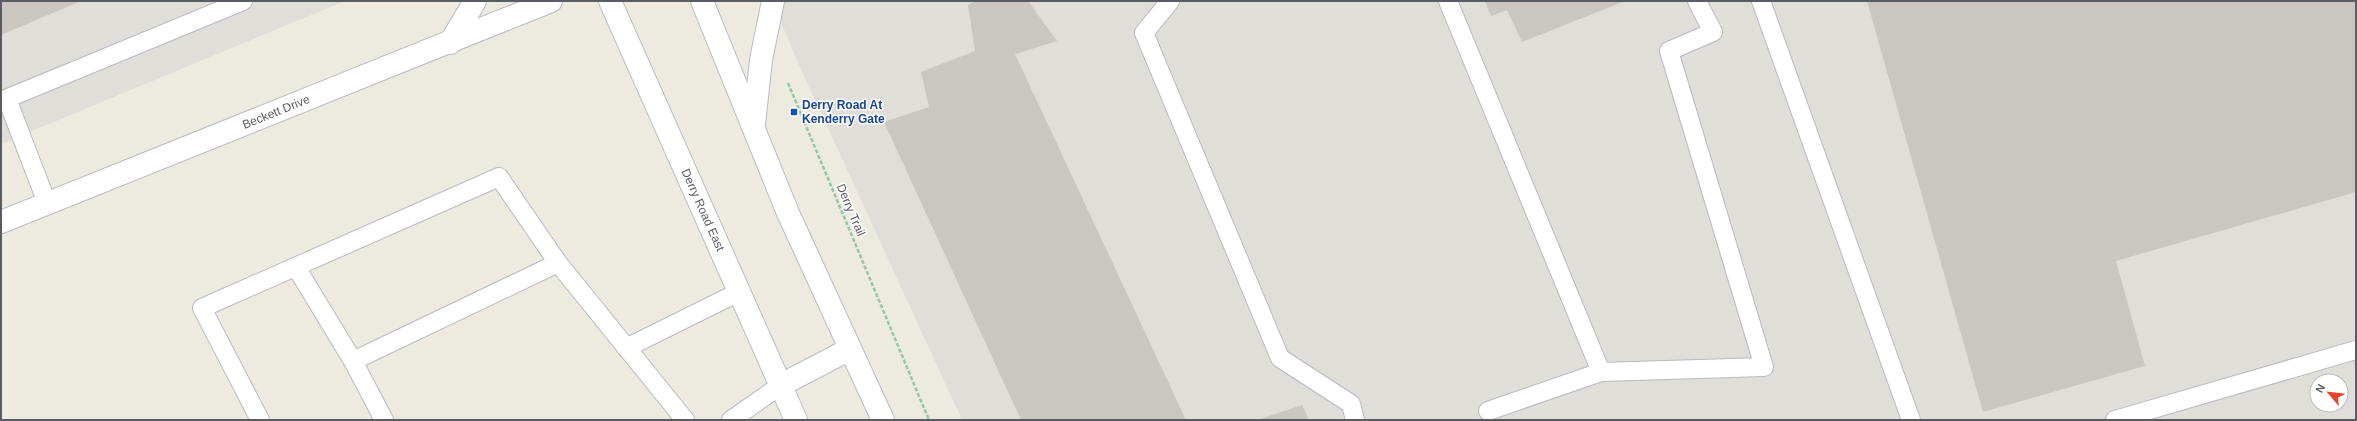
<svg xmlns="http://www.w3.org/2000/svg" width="2357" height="421" font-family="Arial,sans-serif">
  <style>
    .industrial { fill: #e0ded8; fill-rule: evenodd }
    .building { fill: #c9c7c0 }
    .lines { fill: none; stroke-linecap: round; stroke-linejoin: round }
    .service-casing { stroke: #b8bac0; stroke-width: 20 }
    .minor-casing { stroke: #b8bac0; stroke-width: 24 }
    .secondary-casing { stroke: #b9bcc3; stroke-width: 24 }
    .path { stroke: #95c6a6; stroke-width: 2.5; stroke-dasharray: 4 2; stroke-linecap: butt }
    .service { stroke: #fff; stroke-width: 18 }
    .minor { stroke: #fff; stroke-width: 22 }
    .secondary { stroke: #fff; stroke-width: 22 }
    .transit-dot { fill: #1a4fb4; stroke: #fff; stroke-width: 1.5 }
    .labels { text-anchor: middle; stroke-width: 3; stroke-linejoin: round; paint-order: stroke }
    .transit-label { font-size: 12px; font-weight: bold; fill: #164399; stroke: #fff; text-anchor: start }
    .street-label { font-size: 12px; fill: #595c62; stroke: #fff }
  </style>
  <rect width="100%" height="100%" fill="#edebe0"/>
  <g class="industrial">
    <path d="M 1,1 L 345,1 L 1,144 Z"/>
    <path d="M 772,1 L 2356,1 L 2356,420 L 962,420 L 799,65 ZM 2317,381 L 2341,381 L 2341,405 L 2317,405 Z"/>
  </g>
  <g class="building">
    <path d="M 1,1 L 81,1 L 1,35 Z"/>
    <path d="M 976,1 L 1028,1 L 1057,41 L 1015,54 L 1186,420 L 1021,420 L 884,122 L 929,107 L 921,72 L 975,51 L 968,5 Z"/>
    <path d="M 1485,1 L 1625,1 L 1522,42 L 1507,10 L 1491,16 Z"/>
    <path d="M 1867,1 L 2356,1 L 2356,192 L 2116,261 L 2145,366 L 1983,412 Z"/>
    <path d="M 1302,405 L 1309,420 L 1257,420 Z"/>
  </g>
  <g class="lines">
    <g class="service-casing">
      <g id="service">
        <path d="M 1170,1 L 1144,33 L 1280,358 L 1351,404 L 1355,420"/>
        <path d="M 1448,1 L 1601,372 L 1764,367 L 1669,51 L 1713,32 L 1697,1"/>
        <path d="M 1761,1 L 1911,420"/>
        <path d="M 7,99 L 47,203"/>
        <path d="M 1,101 L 243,1"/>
        <path d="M 296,267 L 353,361"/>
        <path d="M 626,348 L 739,292"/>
        <path d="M 1488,411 L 1601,372"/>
        <path d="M 260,420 L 202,308 L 499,177 L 558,263 L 685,420"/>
        <path d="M 384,420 L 353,361 L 558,263"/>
        <path d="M 731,420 L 781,385"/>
        <path d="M 2115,420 L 2356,350"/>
      </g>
    </g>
    <g class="minor-casing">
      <path id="minor" d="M 1,222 L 551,1"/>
    </g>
    <g class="secondary-casing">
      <g id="secondary">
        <path d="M 610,1 L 796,420"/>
        <path d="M 702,1 L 788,213 L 883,420"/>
        <path d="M 450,43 L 475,1"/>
        <path d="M 754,124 L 761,60 L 773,1"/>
        <path d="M 781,385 L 850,349"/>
      </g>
    </g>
    <path class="path" d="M 788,83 L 929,420"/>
    <use href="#service" class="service"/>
    <use href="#minor" class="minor"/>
    <use href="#secondary" class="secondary"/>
  </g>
  <rect class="transit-dot" x="790" y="108" width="8" height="8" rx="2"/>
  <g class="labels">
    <g class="transit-label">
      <text x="802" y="109">Derry Road At<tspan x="802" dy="14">Kenderry Gate</tspan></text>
    </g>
    <g class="street-label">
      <text transform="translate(276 112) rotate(-22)" y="4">Beckett Drive</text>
      <text transform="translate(703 210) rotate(66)" y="4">Derry Road East</text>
      <text transform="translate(851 210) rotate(67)" y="4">Derry Trail</text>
    </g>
  </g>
  <rect width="2357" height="421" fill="none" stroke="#595c62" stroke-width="4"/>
  <g transform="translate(2329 393) rotate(298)"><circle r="19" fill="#ffffff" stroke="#bdbec0"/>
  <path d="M0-3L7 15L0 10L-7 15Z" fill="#ec4327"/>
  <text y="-6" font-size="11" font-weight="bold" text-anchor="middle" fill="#595c62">N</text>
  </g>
</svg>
